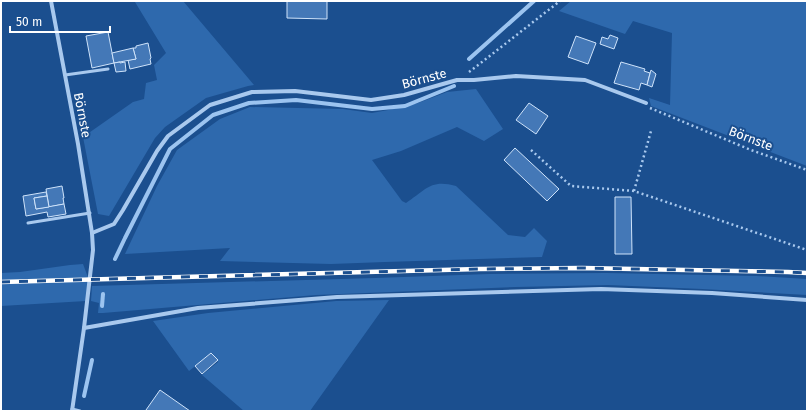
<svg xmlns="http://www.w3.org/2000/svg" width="808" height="412" font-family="'Fira Sans',sans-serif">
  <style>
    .green { fill: #2e69ad }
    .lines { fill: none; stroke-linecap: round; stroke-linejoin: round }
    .stream { stroke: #9cc4f0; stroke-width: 4 }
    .building { fill: #4478b7; stroke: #cfe3fa }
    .path { stroke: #a9c9ee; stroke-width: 2.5; stroke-dasharray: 2 3; stroke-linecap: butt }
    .service { stroke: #a9c9ee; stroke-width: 3 }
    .minor { stroke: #a9c9ee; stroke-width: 4 }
    .rail-casing { stroke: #fff; stroke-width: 4.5 }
    .rail { stroke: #1b4f8f; stroke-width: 3; stroke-dasharray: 9; stroke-linecap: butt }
    .labels { text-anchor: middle; stroke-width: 4; stroke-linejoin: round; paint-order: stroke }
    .street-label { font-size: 13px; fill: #fff; stroke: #1b4f8f }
  </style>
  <rect width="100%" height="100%" fill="#1b4f8f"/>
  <g class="green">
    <path d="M 138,1 L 183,1 L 254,85 L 248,86 L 206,98 L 165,127 L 155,138 L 109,216 L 98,214 L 83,137 L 133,102 L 144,99 L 146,83 L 157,80 L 154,65 L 166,53 L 135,2 Z"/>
    <path d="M 571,1 L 807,1 L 807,166 L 651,106 L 649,98 L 670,105 L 672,33 L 633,21 L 625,34 L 559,11 Z"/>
    <path d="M 476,89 L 503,129 L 484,141 L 457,127 L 401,151 L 372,160 L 402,201 L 406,203 C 426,190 430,179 456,186 L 508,235 L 525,237 L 534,228 L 547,241 L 542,257 L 385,262 L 331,264 L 220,261 L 230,248 L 125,254 L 157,186 L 177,150 L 220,119 L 250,107 L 343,109 L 372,113 L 388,110 L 418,103 L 447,92 Z"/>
    <path d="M 83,264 L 89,280 L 86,301 L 1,306 L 1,273 L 20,272 L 70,265 Z"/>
    <path d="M 606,273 L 756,276 L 807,279 L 807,295 L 702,289 L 608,285 L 516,287 L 316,295 L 103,313 L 98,313 L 99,303 L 91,301 L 92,286 L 375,278 L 489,274 Z"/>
    <path d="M 389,300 L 310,411 L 244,411 L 202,375 L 218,362 L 212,353 L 189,371 L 153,321 L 208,313 L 336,301 Z"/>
  </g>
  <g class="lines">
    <g class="stream">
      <path d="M 469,59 L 534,1"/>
      <path d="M 115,259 L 125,238 L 170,149 L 213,115 L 249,103 L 296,100 L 372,109 L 405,106 L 454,86"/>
      <path d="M 102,306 L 103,294"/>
      <path d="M 84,396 L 92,360"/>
    </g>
  </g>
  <g class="building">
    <path d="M 287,1 L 327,1 L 327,19 L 287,18 Z"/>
    <path d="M 108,32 L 114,63 L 92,68 L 86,36 Z"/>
    <path d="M 610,35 L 618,38 L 614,49 L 600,44 L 602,37 L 608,39 Z"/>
    <path d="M 576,36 L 596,43 L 588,64 L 568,57 Z"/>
    <path d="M 148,43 L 151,58 L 150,59 L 151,64 L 130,69 L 128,60 L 136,59 L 133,48 L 136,48 L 136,46 Z"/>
    <path d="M 133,48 L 136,59 L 114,63 L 112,53 Z"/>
    <path d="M 120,62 L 120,63 L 125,62 L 126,71 L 116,72 L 114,63 Z"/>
    <path d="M 621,62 L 645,69 L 644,71 L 650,73 L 647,85 L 641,83 L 639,90 L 614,83 Z"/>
    <path d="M 651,70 L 656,74 L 652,87 L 647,85 Z"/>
    <path d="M 529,103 L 548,116 L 536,134 L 516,120 Z"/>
    <path d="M 515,148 L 559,189 L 547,201 L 504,160 Z"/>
    <path d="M 62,186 L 64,198 L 63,198 L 64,204 L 49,207 L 46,189 Z"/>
    <path d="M 46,192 L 47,196 L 34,198 L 36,209 L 64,204 L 66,214 L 48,217 L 47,212 L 26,216 L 23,196 Z"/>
    <path d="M 47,196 L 49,207 L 36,209 L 34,198 Z"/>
    <path d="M 615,197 L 631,197 L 632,254 L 615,254 Z"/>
    <path d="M 211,353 L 218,360 L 202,374 L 195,366 Z"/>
    <path d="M 160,390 L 190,411 L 148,411 L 146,410 Z"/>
  </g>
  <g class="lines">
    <g class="path">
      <path d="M 469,72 L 482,62 L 560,1"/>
      <path d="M 650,108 L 751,150 L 807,170"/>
      <path d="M 531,150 L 571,186 L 634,191 L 807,250"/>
      <path d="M 634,191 L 651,131"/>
    </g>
    <g class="service">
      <path d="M 65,75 L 108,69"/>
      <path d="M 28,223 L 90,213"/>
      <path d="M 72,409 L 80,411"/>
    </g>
    <g class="minor">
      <path d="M 51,1 L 78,144 L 92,233 L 93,250 L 84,328 L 72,411"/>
      <path d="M 92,233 L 114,224 L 123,210 L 157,151 L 168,136 L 210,105 L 252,92 L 295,91 L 371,100 L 404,95 L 457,80 L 474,80 L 516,76 L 585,80 L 646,103"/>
      <path d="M 84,328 L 198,308 L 337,297 L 601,289 L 712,293 L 807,300"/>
    </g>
    <g class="rail-casing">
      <path id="rail" d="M 1,282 L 479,269 L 582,268 L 788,272 L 807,273"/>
    </g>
    <use href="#rail" class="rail"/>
  </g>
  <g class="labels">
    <g class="street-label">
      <text transform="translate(424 78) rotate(-15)" y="5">Börnste</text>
      <text transform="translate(83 115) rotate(79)" y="5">Börnste</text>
      <text transform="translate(751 138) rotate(21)" y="5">Börnste</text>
    </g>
  </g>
  <rect width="808" height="412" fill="none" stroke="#ffffff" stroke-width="4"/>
  <path d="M10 26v6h100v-6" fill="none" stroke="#ffffff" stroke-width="2"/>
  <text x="16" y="26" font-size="12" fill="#ffffff" stroke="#1b4f8f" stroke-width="3" paint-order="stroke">50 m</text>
</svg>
